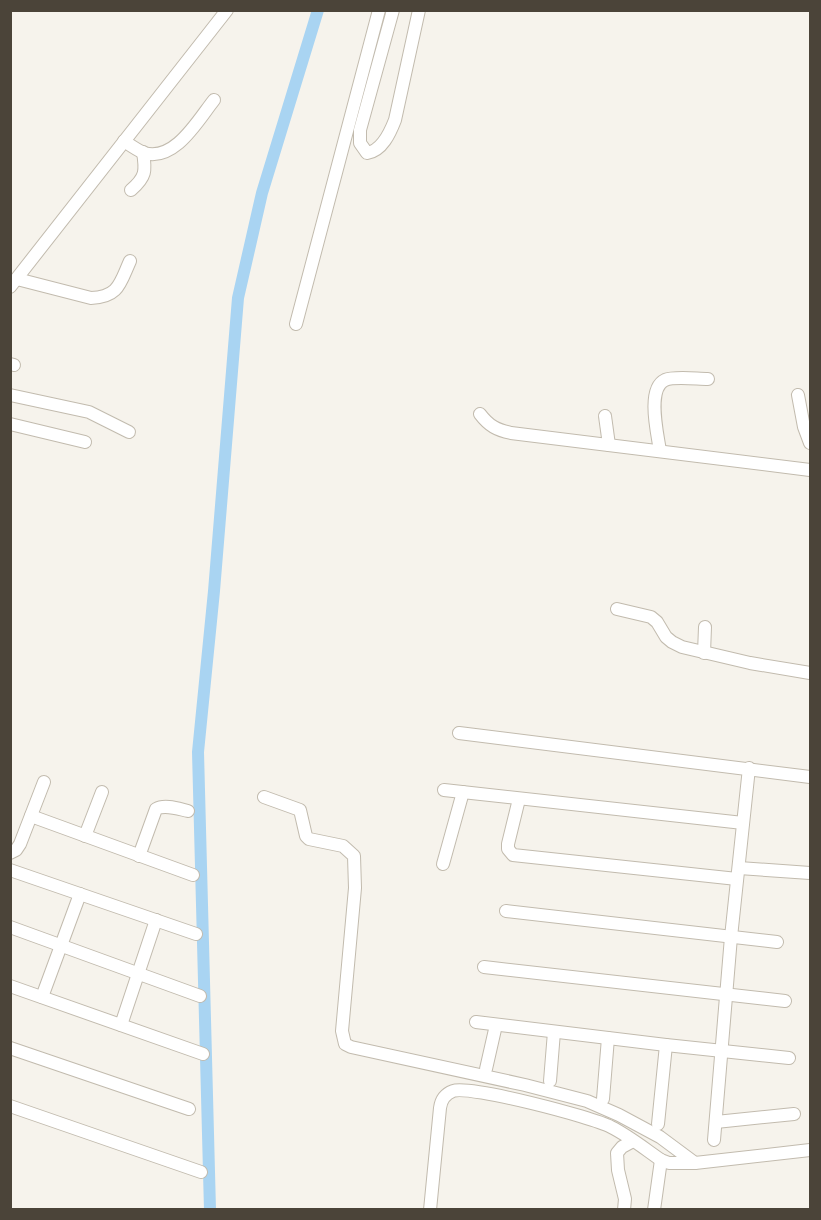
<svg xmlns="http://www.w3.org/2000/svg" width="821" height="1220" font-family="'Titillium Web',sans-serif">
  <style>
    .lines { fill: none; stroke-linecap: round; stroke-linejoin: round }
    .canal { stroke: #a9d4f2; stroke-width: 12 }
    .minor-casing { stroke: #c2bbae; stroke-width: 14 }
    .minor { stroke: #fff; stroke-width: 12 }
  </style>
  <rect width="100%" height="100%" fill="#f6f3ec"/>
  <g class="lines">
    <path class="canal" d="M 210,1210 L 198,752 L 214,591 L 238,298 L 262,193 L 318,10"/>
    <g class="minor-casing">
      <g id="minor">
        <path d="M 393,10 L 360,130 L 360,143 L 367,153 C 382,151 390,133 395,120 L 419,10"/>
        <path d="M 124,141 C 130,145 137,150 144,153 C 175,162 198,120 214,100"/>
        <path d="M 131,190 C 146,177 146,171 143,152"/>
        <path d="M 17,279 L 91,298 C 119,297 120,283 130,261"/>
        <path d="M 10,287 L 227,10"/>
        <path d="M 296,324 L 379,10"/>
        <path d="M 10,364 L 14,365"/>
        <path d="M 10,395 L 89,412 L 129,432"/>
        <path d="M 798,395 L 804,427 L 810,443"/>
        <path d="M 480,414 C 489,426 497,430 511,433 L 810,470"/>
        <path d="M 605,416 L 609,445"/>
        <path d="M 10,424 L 85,442"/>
        <path d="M 660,451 C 658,436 646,389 665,380 C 674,376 697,379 708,379"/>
        <path d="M 617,609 L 651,617 L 657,622 L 666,637 L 672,642 L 682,647 L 750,663 L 810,673"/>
        <path d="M 704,653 L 705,627"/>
        <path d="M 459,733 L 810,777"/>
        <path d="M 444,790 L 743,823"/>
        <path d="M 264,797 L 300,810 L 306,836 L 309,839 L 343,846 L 354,856 L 355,888 L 342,1031 L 345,1044 L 351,1047 L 525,1085 L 587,1101 L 619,1115 L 660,1137 L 695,1163"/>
        <path d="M 519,799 L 508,844 L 508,849 L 513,855 L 737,879"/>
        <path d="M 31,816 L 193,875"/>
        <path d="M 85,836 L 102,792"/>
        <path d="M 10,853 L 16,850 L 20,844 L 44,782"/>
        <path d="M 139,856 L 156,809 C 165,804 179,809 188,811"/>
        <path d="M 443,864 L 463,792"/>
        <path d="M 739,868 L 810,873"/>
        <path d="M 10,870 L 196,934"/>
        <path d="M 506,911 L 777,942"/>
        <path d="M 10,927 L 200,996"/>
        <path d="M 484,967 L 785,1001"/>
        <path d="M 10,986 L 203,1054"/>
        <path d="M 42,997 L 80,894"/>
        <path d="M 476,1022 L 666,1045 L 789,1058"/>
        <path d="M 121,1025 L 156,920"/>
        <path d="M 10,1048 L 189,1109"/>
        <path d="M 486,1069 L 496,1025"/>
        <path d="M 550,1081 L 554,1032"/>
        <path d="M 603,1099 L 608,1038"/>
        <path d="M 10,1106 L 201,1172"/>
        <path d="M 716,1122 L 794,1114"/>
        <path d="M 658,1124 L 666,1045"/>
        <path d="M 714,1140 L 731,937 L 749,768"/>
        <path d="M 430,1210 L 440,1108 C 441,1100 445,1094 453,1091 C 470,1085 592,1117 611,1127 C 629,1136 645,1149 661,1160 L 669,1163 L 695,1163 L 810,1150"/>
        <path d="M 624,1210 L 625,1199 L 618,1170 L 617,1153 L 622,1147 L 633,1141"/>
        <path d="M 654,1210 L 661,1160"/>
      </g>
    </g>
    <use href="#minor" class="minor"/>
  </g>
  <rect width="821" height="1220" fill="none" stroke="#4b4439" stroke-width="24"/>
</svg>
